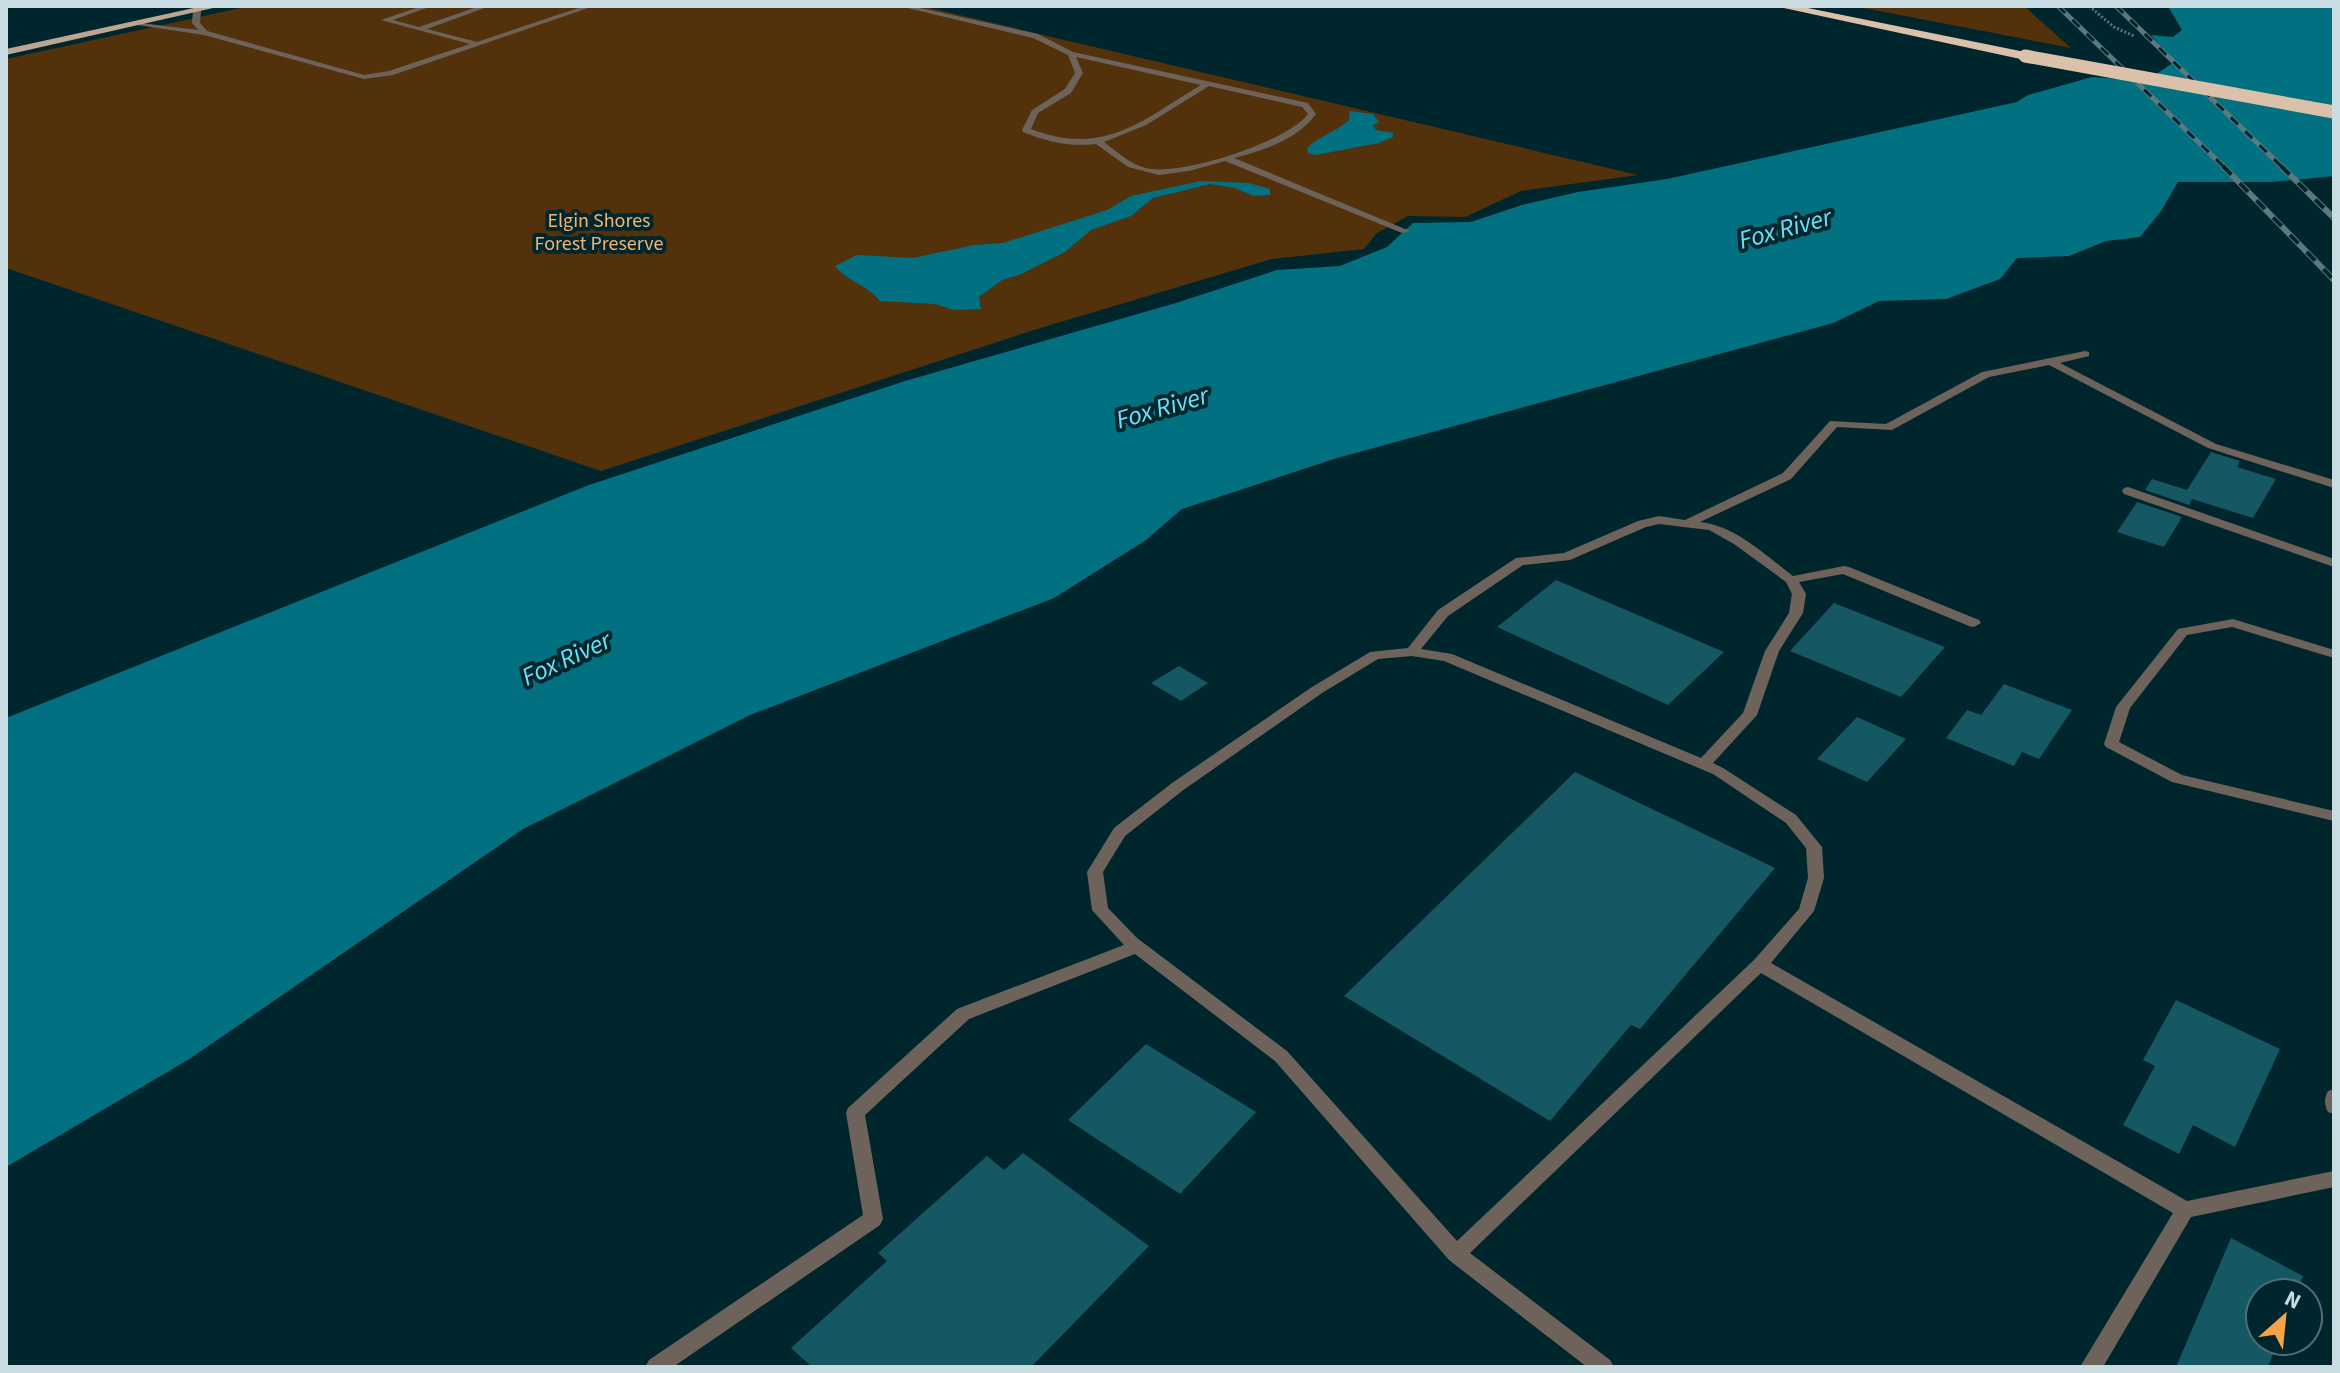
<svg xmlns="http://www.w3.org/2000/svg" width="2340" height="1373" font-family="'Source Sans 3',sans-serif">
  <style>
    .green { fill: #52310b }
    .water { fill: #017181 }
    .building { fill: #155763 }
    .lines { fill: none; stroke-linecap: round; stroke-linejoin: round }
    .path { stroke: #58767c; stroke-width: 3; stroke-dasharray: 2 2; stroke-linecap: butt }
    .service { fill: #6e635a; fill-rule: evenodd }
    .primary { fill: #bca692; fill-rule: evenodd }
    .motorway { fill: #dbc1a9; fill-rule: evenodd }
    .rail-far1-casing { stroke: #5c797f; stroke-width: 5 }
    .rail-casing { stroke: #5c797f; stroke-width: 6 }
    .rail-far1 { stroke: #00262d; stroke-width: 3; stroke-dasharray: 10; stroke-linecap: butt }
    .rail { stroke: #00262d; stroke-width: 4; stroke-dasharray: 12; stroke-linecap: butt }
    .motorway-bridge { stroke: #dbc1a9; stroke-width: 13 }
    .labels { text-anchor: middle; stroke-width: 8; stroke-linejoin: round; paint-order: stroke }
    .far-park-label { font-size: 20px; fill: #f5b372; stroke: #00262d }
    .water-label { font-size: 26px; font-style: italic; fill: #69e1f8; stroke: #00262d }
  </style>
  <rect width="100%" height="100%" fill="#00262d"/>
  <g class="green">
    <path d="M 250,6 L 921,6 L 1638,175 L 1521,191 L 1465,217 L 1408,216 L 1377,233 L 1364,249 L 1272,259 L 1037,329 L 601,471 L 6,268 L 6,59 Z"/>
    <path d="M 1853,6 L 2024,6 L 2071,48 Z"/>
  </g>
  <g class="water">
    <path d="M 2168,6 L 2334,6 L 2334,176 L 2272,182 L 2178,182 L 2161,211 L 2140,237 L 2106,241 L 2069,256 L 2017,258 L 2000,279 L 1946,299 L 1879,301 L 1833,323 L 1337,458 L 1182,509 L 1146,540 L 1054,598 L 750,715 L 523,829 L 191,1058 L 6,1167 L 6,718 L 589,485 L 905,381 L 1176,303 L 1277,270 L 1340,266 L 1387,247 L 1413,223 L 1471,222 L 1522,205 L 1578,192 L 1667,179 L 2017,102 L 2028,95 L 2092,77 L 2146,81 L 2174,62 L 2151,35 L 2173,37 L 2182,30 Z"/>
    <path d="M 1350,111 L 1373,114 L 1379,122 L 1373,126 L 1376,130 L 1393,133 L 1393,137 L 1379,143 L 1316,155 L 1308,153 L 1307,148 C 1319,136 1336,132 1349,120 Z"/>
    <path d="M 1201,181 L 1249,183 L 1270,189 L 1270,195 L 1253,196 L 1235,188 L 1210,184 L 1153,198 L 1131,216 L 1091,230 L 1065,252 L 1019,275 L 1002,280 L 979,297 L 981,309 L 954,310 L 935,304 L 880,301 C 868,285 846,281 835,266 L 857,255 L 913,258 L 974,245 L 1003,243 L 1107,210 L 1131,196 Z"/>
  </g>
  <g class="building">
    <path d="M 2211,452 L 2240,461 L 2237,467 L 2276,479 L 2253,518 L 2192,499 L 2189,505 L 2145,490 L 2152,479 L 2187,490 Z"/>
    <path d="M 2137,502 L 2182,517 L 2164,547 L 2117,532 Z"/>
    <path d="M 1556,580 L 1724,652 L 1668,705 L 1497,627 Z"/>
    <path d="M 1834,603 L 1945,647 L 1901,697 L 1790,651 Z"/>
    <path d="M 1179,666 L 1208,683 L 1181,701 L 1151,683 Z"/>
    <path d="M 2004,684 L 2072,710 L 2039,759 L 2022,752 L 2014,766 L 1946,738 L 1967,710 L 1981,715 Z"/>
    <path d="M 1857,717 L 1906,739 L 1867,782 L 1817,759 Z"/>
    <path d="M 1575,772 L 1775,868 L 1640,1029 L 1631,1025 L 1550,1121 L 1344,996 Z"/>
    <path d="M 2176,1000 L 2280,1049 L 2235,1147 L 2193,1125 L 2179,1154 L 2123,1125 L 2155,1066 L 2143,1060 Z"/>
    <path d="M 1146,1044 L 1256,1112 L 1180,1194 L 1068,1120 Z"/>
    <path d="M 1023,1153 L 1149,1246 L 1031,1367 L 812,1367 L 791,1348 L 887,1261 L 878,1253 L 987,1156 L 1004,1170 Z"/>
    <path d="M 2231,1238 L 2303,1276 L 2296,1293 L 2260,1293 L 2260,1341 L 2278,1341 L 2268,1367 L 2176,1367 Z"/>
  </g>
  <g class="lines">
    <path class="path" d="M 2089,6 L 2114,27 L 2134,36"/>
    <g class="service">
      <path d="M 422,6 L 432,6 L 393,20 L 419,27 L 480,6 L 490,6 L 427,29 L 477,42 L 584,6 L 594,6 L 393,75 L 364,79 L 204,35 L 137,25 L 141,23 L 198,30 L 192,23 L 193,11 L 197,9 L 201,11 L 200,23 L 207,31 L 364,75 L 389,71 L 470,44 L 381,20 Z"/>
      <path d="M 899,6 L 911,6 L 1038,34 L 1073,52 L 1308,103 L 1316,114 C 1297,140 1264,150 1234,158 L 1410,231 L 1402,233 L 1225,161 L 1189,171 L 1159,175 L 1128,167 L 1096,144 C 1069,147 1048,142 1023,132 L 1022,130 L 1032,110 L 1065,89 L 1075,73 L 1068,55 L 1033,38 ZM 1076,57 L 1201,85 C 1141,121 1104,157 1031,129 L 1038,113 L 1071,93 L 1083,73 ZM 1209,86 L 1302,107 L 1308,114 C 1287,142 1180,177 1146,168 C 1130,164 1117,152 1104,142 L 1146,125 Z"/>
      <path d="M 2085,351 L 2089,352 L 2089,356 L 2060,363 L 2216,444 L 2334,480 L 2334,488 L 2208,448 L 2049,365 L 1989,377 L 1892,430 L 1837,427 L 1791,479 L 1700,522 C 1736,526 1765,555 1793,576 L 1844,566 L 1849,567 L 1979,620 L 1981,623 L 1974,627 L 1969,626 L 1843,574 L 1799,582 L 1806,594 L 1803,613 L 1779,651 L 1757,715 L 1713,763 L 1723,768 L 1796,815 L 1822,847 L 1824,878 L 1814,911 L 1771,963 L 2187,1201 L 2334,1171 L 2334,1187 L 2191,1217 L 2103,1367 L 2080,1367 L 2173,1213 L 1761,973 L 1470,1253 L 1610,1360 L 1614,1367 L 1587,1367 L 1449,1260 L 1275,1061 L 1135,954 L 969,1019 L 865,1115 L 883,1219 L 880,1225 L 673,1367 L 645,1367 L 649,1360 L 863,1215 L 846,1113 L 848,1108 L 957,1009 L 1124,945 L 1092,910 L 1087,872 L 1114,828 L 1172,783 L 1312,687 L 1370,652 L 1408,648 L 1438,610 L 1516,558 L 1564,553 L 1638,521 L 1659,516 L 1685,520 L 1783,473 L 1830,421 L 1886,424 L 1982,372 ZM 1659,524 L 1709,530 L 1734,544 L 1786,582 L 1792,594 L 1789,613 L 1765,651 L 1743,713 L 1701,758 L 1452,654 L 1421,649 L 1448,616 L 1523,565 L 1570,560 L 1646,527 ZM 1412,656 L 1444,661 L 1713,774 L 1786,823 L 1806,848 L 1808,878 L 1799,909 L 1754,960 L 1457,1241 L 1287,1051 L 1137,938 L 1108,908 L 1103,872 L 1125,836 L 1182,791 L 1322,693 L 1378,659 Z"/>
      <path d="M 2128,487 L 2334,559 L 2334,567 L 2124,494 L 2122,491 L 2124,488 Z"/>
      <path d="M 2233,619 L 2334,650 L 2334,658 L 2232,627 L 2187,635 L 2130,708 L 2119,742 L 2182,775 L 2334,811 L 2334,821 L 2172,782 L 2106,747 L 2104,744 L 2116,707 L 2178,629 Z"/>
      <path d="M 2334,1089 L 2334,1114 L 2328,1112 C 2324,1105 2324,1098 2328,1091 Z"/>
    </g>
    <path class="primary" d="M 203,6 L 222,6 L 6,55 L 6,49 Z"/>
    <path class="motorway" d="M 1774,6 L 1798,6 L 2025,52 L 2031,56 L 2025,60 Z"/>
    <g class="rail-far1-casing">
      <g id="rail-far1">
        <path d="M 2058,6 L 2225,168"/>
        <path d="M 2116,6 L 2283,168"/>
      </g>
    </g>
    <g class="rail-casing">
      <g id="rail">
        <path d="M 2223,166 L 2334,280"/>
        <path d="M 2281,166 L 2334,218"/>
      </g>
    </g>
    <use href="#rail-far1" class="rail-far1"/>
    <use href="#rail" class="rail"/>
    <path class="motorway-bridge" d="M 2025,56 L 2334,112"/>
  </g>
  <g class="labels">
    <g class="far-park-label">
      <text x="599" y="227">Elgin Shores<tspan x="599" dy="23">Forest Preserve</tspan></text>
    </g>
    <g class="water-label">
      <text transform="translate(1785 228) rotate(-15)" y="9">Fox River</text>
      <text transform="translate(1162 407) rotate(-16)" y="9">Fox River</text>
      <text transform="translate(566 658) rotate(-25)" y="9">Fox River</text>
    </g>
  </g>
  <rect width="2340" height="1373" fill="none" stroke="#c9dce1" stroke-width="16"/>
  <g transform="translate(2284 1317) rotate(27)"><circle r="38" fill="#00262d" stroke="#506f75" stroke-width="2"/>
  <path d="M0-6L14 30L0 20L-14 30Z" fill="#f6a247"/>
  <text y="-12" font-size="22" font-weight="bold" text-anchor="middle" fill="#c9dce1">N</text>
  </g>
</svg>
